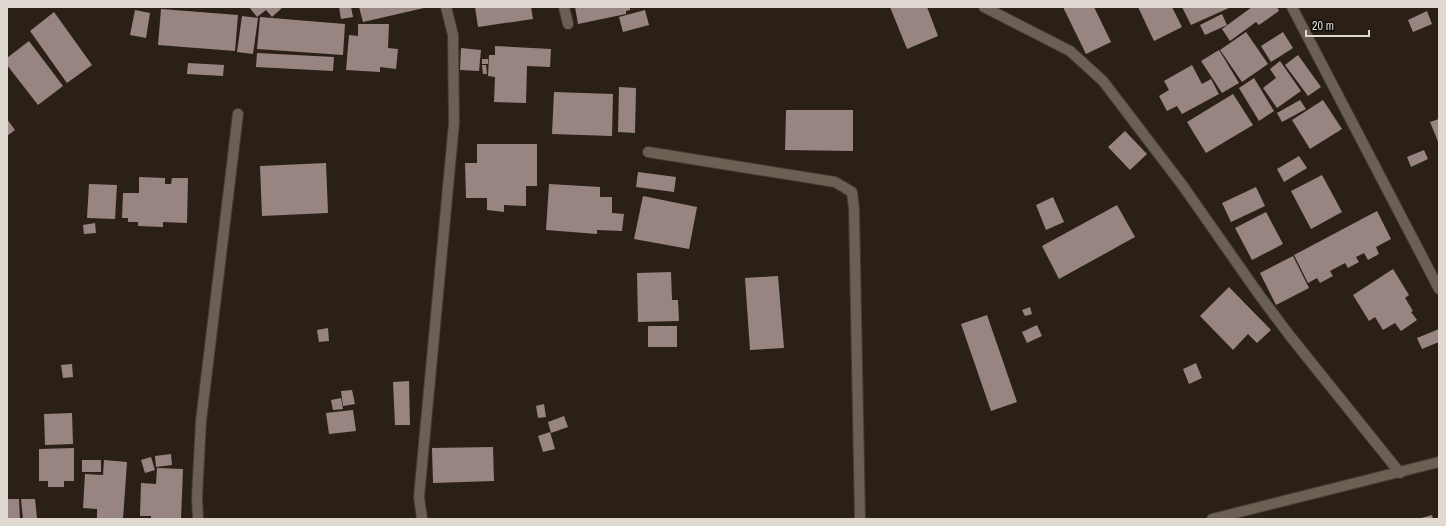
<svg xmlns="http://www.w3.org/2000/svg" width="1446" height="526" font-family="'Archivo Narrow',sans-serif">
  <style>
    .building { fill: #988581 }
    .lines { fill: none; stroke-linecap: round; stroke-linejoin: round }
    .street-casing { stroke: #433c35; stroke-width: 12 }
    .street { stroke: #6b6053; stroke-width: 10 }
  </style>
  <rect width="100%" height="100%" fill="#2a2016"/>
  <g class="building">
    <path d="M 249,7 L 283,7 L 272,17 L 266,10 L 257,17 Z"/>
    <path d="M 339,7 L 351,7 L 353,17 L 341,19 Z"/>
    <path d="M 359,7 L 424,7 L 424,8 L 363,22 Z"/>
    <path d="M 475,7 L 531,7 L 533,19 L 478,27 Z"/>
    <path d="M 575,7 L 630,7 L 630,10 L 626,11 L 626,14 L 578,24 Z"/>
    <path d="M 890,7 L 927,7 L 938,36 L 907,49 Z"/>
    <path d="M 1063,7 L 1094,7 L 1111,42 L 1086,54 Z"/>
    <path d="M 1138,7 L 1172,7 L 1182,27 L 1154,41 Z"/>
    <path d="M 1182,7 L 1231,7 L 1191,25 Z"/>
    <path d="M 1252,7 L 1277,7 L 1279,11 L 1259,25 L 1256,22 L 1230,41 L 1222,29 Z"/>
    <path d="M 161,9 L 238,15 L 235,51 L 158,45 Z"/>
    <path d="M 135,10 L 150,13 L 146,38 L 130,35 Z"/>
    <path d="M 645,10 L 649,25 L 623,32 L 619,17 Z"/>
    <path d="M 1427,11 L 1432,24 L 1413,32 L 1408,20 Z"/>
    <path d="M 54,12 L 92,65 L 67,83 L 30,31 Z"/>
    <path d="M 1222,14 L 1227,25 L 1205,35 L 1200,25 Z"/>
    <path d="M 242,16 L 258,18 L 253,54 L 237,52 Z"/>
    <path d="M 260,17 L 345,24 L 343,55 L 257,49 Z"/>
    <path d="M 358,24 L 389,24 L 388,48 L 398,49 L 396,69 L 380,67 L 380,72 L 346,70 L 349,35 L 358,36 Z"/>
    <path d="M 1246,32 L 1268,64 L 1242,82 L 1220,50 Z"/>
    <path d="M 1283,32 L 1293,48 L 1271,62 L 1261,46 Z"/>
    <path d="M 29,41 L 63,86 L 38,105 L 7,65 L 7,58 Z"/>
    <path d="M 495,46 L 551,49 L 550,67 L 527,66 L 526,103 L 494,102 L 495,77 L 488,76 L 489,55 L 495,55 Z"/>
    <path d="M 461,48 L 481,50 L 479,71 L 460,70 Z"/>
    <path d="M 1219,50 L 1239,83 L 1222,93 L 1201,61 Z"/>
    <path d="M 257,53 L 334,57 L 333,71 L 256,67 Z"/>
    <path d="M 1298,55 L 1321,87 L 1308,96 L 1285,65 Z"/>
    <rect x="482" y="59" width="6" height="5"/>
    <path d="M 1280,61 L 1301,91 L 1277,108 L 1263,88 L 1276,78 L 1270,69 Z"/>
    <path d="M 188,63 L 224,65 L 223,76 L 187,74 Z"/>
    <path d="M 482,65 L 486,65 L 487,74 L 483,74 Z"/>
    <path d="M 1192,65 L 1202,84 L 1211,79 L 1219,94 L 1182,114 L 1177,106 L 1167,111 L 1159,96 L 1169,90 L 1164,81 Z"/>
    <path d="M 1254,78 L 1274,111 L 1259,121 L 1239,88 Z"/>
    <path d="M 619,87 L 636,88 L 635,133 L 618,132 Z"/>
    <path d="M 554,92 L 613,94 L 612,136 L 552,134 Z"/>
    <path d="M 1233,94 L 1253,125 L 1206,153 L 1187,122 Z"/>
    <path d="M 1300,100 L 1306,109 L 1282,122 L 1277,113 Z"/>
    <path d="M 1323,100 L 1342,129 L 1310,149 L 1292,120 Z"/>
    <path d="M 786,110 L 853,110 L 853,151 L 785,150 Z"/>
    <path d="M 7,119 L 15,130 L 7,136 Z"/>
    <path d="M 1439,119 L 1439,144 L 1430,122 Z"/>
    <path d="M 1125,131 L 1147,154 L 1130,170 L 1108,147 Z"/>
    <path d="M 477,144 L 537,144 L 537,186 L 526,186 L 526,206 L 504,205 L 504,212 L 487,210 L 487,198 L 466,198 L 465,163 L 477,163 Z"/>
    <path d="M 1424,150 L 1428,159 L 1411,167 L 1407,157 Z"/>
    <path d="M 1299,156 L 1307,168 L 1284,182 L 1277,169 Z"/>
    <path d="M 326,163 L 328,213 L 262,216 L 260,166 Z"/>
    <path d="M 638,172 L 676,177 L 674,192 L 636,187 Z"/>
    <path d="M 1322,175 L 1342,212 L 1311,229 L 1291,191 Z"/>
    <path d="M 139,177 L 165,178 L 165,184 L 171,184 L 172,178 L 188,178 L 187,223 L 163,222 L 163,227 L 138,226 L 138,222 L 128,222 L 128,218 L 122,218 L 123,193 L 139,193 Z"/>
    <path d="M 89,184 L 117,185 L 115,219 L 87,218 Z"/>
    <path d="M 549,184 L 600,187 L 600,197 L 612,197 L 612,213 L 624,214 L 622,231 L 597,230 L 597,234 L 546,230 Z"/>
    <path d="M 1256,187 L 1265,206 L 1231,222 L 1222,203 Z"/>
    <path d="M 643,196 L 697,207 L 689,249 L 634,239 Z"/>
    <path d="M 1053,197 L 1064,222 L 1046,230 L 1036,205 Z"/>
    <path d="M 1117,205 L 1135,237 L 1059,279 L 1042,246 Z"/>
    <path d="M 1377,211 L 1391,239 L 1376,247 L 1379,254 L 1368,260 L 1364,253 L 1356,257 L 1359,262 L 1348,268 L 1345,263 L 1330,271 L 1333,276 L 1320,283 L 1317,278 L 1308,283 L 1294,255 Z"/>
    <path d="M 1266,212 L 1283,244 L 1252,260 L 1235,228 Z"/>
    <path d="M 95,223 L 96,233 L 84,234 L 83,225 Z"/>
    <path d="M 1293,256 L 1309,288 L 1276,305 L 1260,273 Z"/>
    <path d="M 1393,269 L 1409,295 L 1405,298 L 1413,311 L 1411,312 L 1417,320 L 1401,331 L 1395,323 L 1383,330 L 1375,317 L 1369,321 L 1353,295 Z"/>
    <path d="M 671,272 L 672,300 L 678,300 L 679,321 L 638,322 L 637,273 Z"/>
    <path d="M 778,276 L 784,348 L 750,350 L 745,278 Z"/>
    <path d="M 1229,287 L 1271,330 L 1257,343 L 1248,334 L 1233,350 L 1200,316 Z"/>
    <path d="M 1030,307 L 1032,314 L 1025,316 L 1022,310 Z"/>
    <path d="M 987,315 L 1017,402 L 991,411 L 961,324 Z"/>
    <path d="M 1037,325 L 1042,336 L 1027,343 L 1022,332 Z"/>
    <rect x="648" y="326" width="29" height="21"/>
    <path d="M 328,328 L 329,341 L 319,342 L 317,330 Z"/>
    <path d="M 1439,329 L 1439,342 L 1422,349 L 1417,338 Z"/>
    <path d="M 1196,363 L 1202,378 L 1189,384 L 1183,369 Z"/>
    <path d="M 72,364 L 73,377 L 63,378 L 61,365 Z"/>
    <path d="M 409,381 L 410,425 L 395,425 L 393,382 Z"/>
    <path d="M 352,390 L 355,404 L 343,406 L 341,391 Z"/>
    <path d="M 341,398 L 343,409 L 333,410 L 331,400 Z"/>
    <path d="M 544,404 L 546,417 L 538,418 L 536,406 Z"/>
    <path d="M 353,410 L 356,431 L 329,434 L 326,413 Z"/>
    <path d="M 72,413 L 73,444 L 45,445 L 44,414 Z"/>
    <path d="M 564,416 L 568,427 L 551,433 L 548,422 Z"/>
    <path d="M 550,432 L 555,449 L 543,452 L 538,436 Z"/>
    <path d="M 493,447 L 494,481 L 433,483 L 432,448 Z"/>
    <path d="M 74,448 L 74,481 L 64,481 L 64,487 L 48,487 L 48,481 L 39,481 L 39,449 Z"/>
    <path d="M 171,454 L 172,465 L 156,467 L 155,456 Z"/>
    <path d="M 151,457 L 155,470 L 145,473 L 141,460 Z"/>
    <rect x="82" y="460" width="19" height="12"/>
    <path d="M 104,460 L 127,462 L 123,519 L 97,518 L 97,509 L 83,508 L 85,474 L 103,475 Z"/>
    <path d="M 157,468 L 183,469 L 181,519 L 151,519 L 151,516 L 140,516 L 141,483 L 156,484 Z"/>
    <path d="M 7,499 L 19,499 L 20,519 L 7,519 Z"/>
    <path d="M 21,499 L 35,499 L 37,519 L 23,519 Z"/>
    <path d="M 1432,515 L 1433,519 L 1418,519 Z"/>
  </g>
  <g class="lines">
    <g class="street-casing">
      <g id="street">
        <path d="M 564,7 L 568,24"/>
        <path d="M 984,7 L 1070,51 L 1103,81 L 1183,186 L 1260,296 L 1290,336 L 1400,473"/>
        <path d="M 1292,7 L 1439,289"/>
        <path d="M 648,152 L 835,182 L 852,192 L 854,209 L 860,519"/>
        <path d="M 198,519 L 197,497 L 201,421 L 238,114"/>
        <path d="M 422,519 L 419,497 L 454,123 L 453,35 L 446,7"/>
        <path d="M 1212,519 L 1439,462"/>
      </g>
    </g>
    <use href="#street" class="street"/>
  </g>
  <rect width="1446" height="526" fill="none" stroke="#e0d9d2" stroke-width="16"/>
  <path d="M1306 30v6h63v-6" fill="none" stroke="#e0d9d2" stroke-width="2"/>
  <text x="1312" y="30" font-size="12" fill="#e0d9d2" stroke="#0f0b07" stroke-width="3" paint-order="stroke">20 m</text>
</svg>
